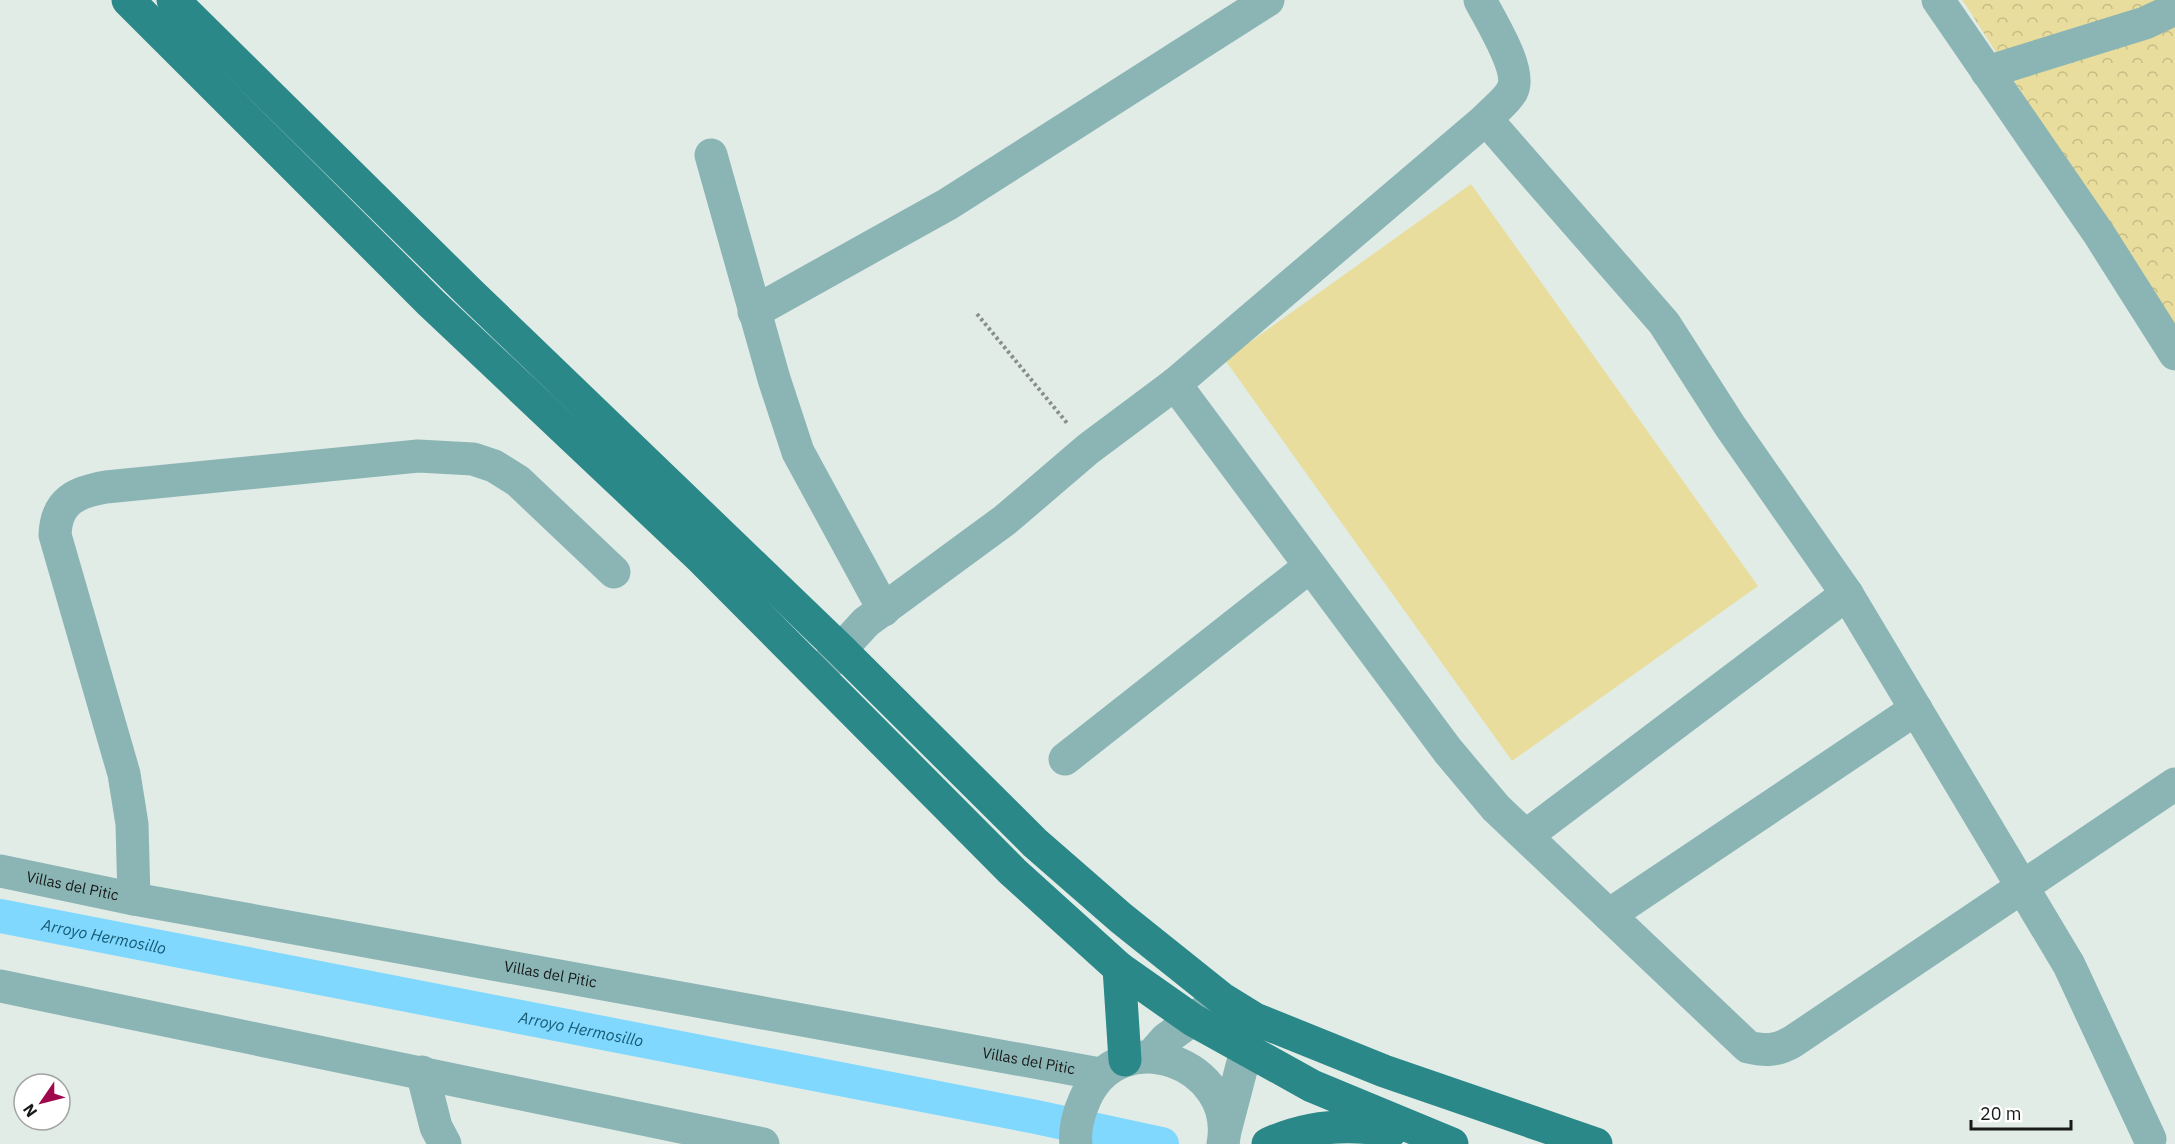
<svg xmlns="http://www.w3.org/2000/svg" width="2175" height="1144" font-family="'IBM Plex Sans',sans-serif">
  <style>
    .park { fill: url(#park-crowns) }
    .pitch { fill: #e8dd9c }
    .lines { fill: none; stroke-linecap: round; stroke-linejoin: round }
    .canal { stroke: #80d8fe; stroke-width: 34 }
    .path { stroke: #888f8b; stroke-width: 4; stroke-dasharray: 3 3; stroke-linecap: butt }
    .minor { stroke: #8bb5b5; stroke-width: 33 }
    .major { stroke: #2a8889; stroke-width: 33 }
    .labels { text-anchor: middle; stroke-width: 6; stroke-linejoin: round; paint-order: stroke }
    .street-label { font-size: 15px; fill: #171a18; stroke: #fff }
    .water-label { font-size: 16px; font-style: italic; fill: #155b75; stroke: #fff }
  </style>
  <defs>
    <pattern id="park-crowns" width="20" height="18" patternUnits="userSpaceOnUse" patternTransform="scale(1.5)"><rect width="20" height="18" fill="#e8dd9c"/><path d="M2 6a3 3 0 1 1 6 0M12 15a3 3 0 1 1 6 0" fill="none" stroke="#c6bd86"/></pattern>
  </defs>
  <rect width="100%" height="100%" fill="#e2ece7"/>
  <path class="park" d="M 1962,0 L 2175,0 L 2175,333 L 1967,7 Z"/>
  <path class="pitch" d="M 1471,184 L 1758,586 L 1512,761 L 1225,360 Z"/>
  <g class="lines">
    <path class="canal" id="s1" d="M 0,916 L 1036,1117 L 1162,1144"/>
    <path class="path" d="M 977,314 L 1067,423"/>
    <g class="minor">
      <path d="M 1938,0 L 2099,234 L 2175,354"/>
      <path d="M 1987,72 L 2145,23 L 2175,9"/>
      <path d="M 1486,119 L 1664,323 L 1730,426 L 1847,594 L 2069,965 L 2150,1139"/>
      <path d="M 711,155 L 774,379 L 798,452 L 884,610"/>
      <path d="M 754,312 L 948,204 L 1268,0"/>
      <path d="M 1175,384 L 1448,751 L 1496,808 L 1748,1047 C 1765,1051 1776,1051 1792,1042 L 2175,784"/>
      <path d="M 821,671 L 866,622 L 1005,520 L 1088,449 L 1175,384 L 1486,119 C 1494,110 1507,101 1512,91 C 1523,71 1490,20 1480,0"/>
      <path d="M 1065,759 L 1309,567"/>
      <path d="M 1526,836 L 1847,594"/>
      <path id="s2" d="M 0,871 L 134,899 L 1100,1074"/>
      <path d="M 134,899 L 132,824 L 124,774 L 55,535 C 56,501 76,492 106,487 L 418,456 L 473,459 L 494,466 L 518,481 L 614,572"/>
      <path d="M 1609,915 L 1916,709"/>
      <path d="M 0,986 L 763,1144"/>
      <path d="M 1151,1056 L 1166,1039 L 1215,1003"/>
      <path d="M 422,1072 L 436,1127 L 445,1144"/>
      <path d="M 1225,1131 L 1253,1024"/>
      <path d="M 1076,1144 C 1074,1130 1079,1112 1085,1099 C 1120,1020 1238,1063 1223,1144"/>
    </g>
    <g class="major">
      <path d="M 128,0 L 431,303 L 702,559 L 1013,872 L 1119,968 L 1193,1020 L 1312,1086 L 1452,1144"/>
      <path d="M 173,0 L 470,293 L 840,649 L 1035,843 L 1121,918 L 1221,998 L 1255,1019 L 1384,1071 L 1596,1144"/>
      <path d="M 1119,968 L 1125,1060"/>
      <path d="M 1268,1144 C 1307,1126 1350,1123 1391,1131"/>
    </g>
  </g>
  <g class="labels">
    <g class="street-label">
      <text dy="5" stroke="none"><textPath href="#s2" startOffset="74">Villas del Pitic</textPath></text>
      <text dy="5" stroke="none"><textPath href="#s2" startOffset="560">Villas del Pitic</textPath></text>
      <text dy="5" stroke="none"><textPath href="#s2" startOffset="1046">Villas del Pitic</textPath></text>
    </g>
    <g class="water-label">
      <text dy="6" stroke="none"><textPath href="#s1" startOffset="106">Arroyo Hermosillo</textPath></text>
      <text dy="6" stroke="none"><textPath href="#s1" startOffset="592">Arroyo Hermosillo</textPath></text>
    </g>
  </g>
  <g transform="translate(42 1102) rotate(235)"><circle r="28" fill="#ffffff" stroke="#a2a3a3" stroke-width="1.5"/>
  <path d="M0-4.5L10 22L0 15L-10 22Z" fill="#a0084d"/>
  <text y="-9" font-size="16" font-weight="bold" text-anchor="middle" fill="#171a18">N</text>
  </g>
  <path d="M1971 1120v9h100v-9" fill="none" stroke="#171a18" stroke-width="3"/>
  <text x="1980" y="1120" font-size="18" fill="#171a18" stroke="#ffffff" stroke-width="4.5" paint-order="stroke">20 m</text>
</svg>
